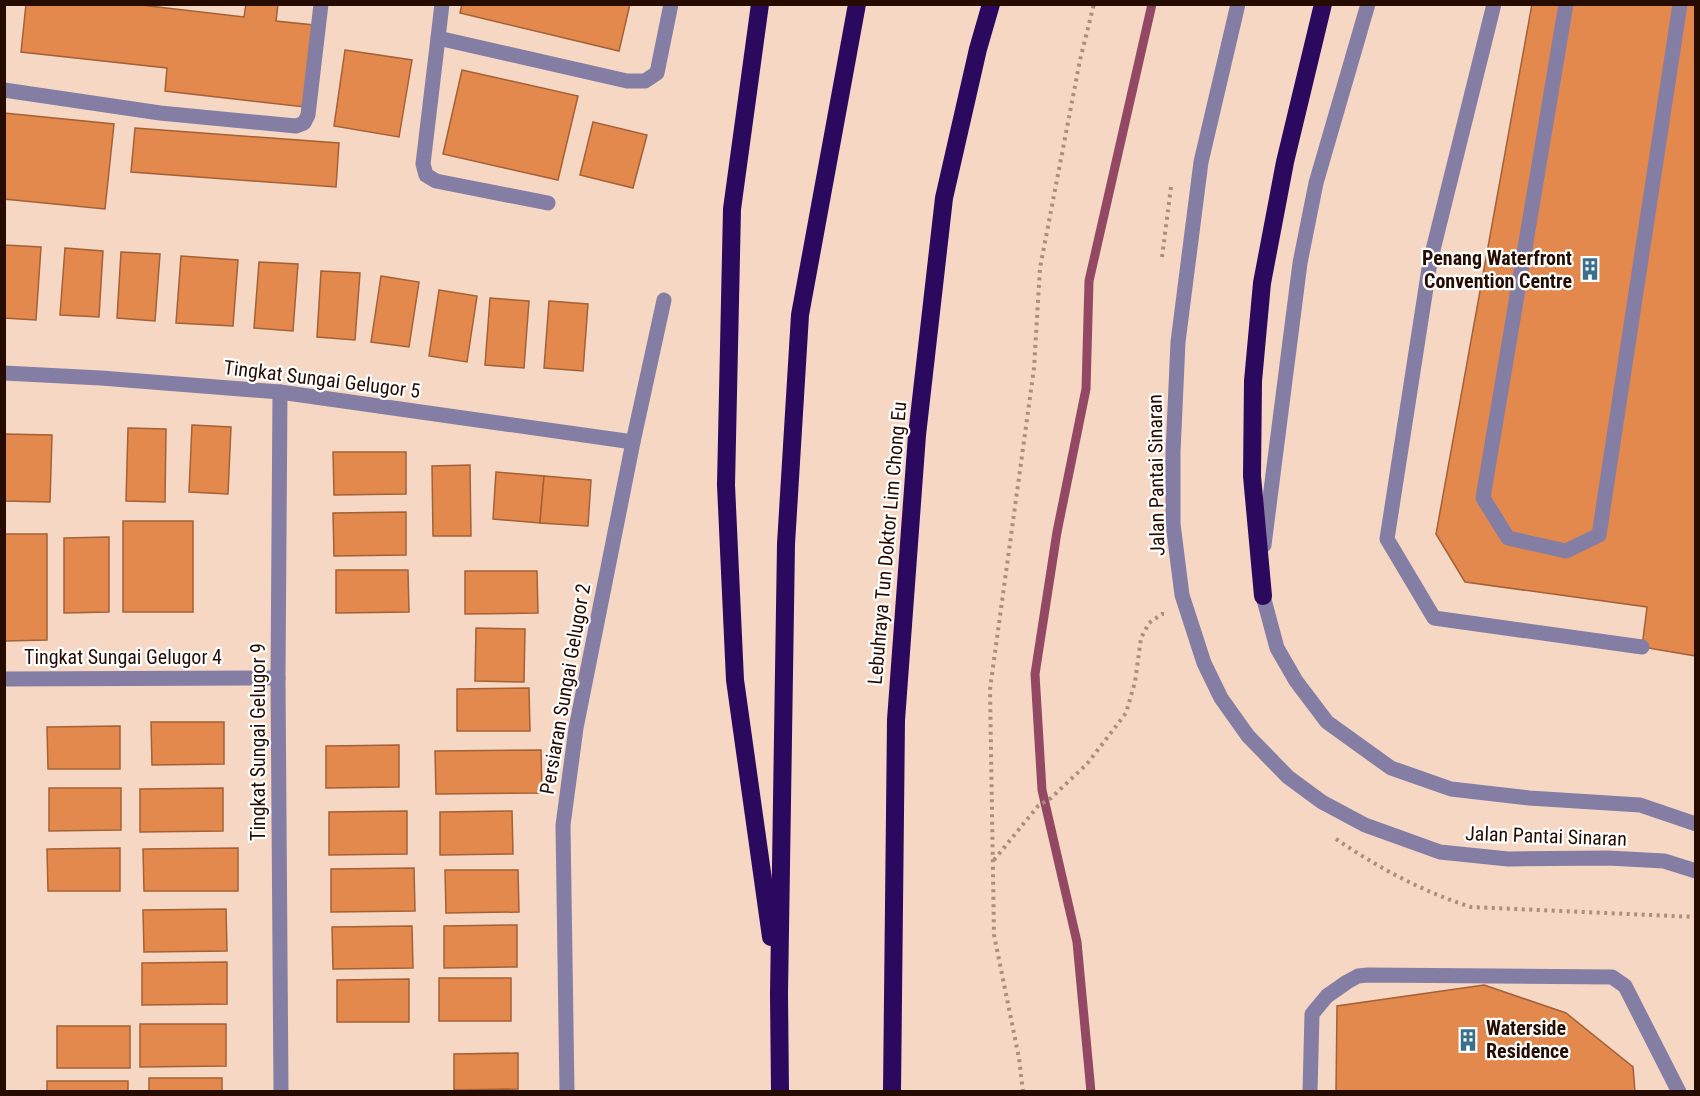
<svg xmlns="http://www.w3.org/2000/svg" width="1700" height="1096" font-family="'Roboto Condensed',sans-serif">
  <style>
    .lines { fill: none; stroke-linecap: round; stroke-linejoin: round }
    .stream { stroke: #934864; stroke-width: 9 }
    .building { fill: #e3894e; stroke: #a46135; stroke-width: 1.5 }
    .path { stroke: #ab8f7e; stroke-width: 4; stroke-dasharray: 3 4.5; stroke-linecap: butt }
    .minor { stroke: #847ea5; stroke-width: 15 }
    .highway { stroke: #2a095e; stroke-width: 18 }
    .labels { text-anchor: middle; stroke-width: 4.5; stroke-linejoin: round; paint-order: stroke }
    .poi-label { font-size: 20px; font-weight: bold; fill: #260c00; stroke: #fff; text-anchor: end }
    .street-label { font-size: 20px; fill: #260c00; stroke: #fff }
  </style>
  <rect width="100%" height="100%" fill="#f5d7c4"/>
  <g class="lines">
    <path class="stream" d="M 1091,1092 L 1077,942 L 1042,790 L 1035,674 L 1057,532 L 1086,389 L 1089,281 L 1152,4"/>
  </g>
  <g class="building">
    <path d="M 26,4 L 132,4 L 244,17 L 246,4 L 278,4 L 276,21 L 314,25 L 305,107 L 165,91 L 167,68 L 21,52 Z"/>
    <path d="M 462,4 L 630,4 L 619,51 L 460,13 Z"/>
    <path d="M 1532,4 L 1696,4 L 1696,656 L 1642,647 L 1647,607 L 1465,582 L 1436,534 Z"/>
    <path d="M 345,50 L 412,60 L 399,137 L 334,126 Z"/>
    <path d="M 462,70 L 578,96 L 558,180 L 443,154 Z"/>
    <path d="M 4,113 L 114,124 L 105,209 L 4,199 Z"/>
    <path d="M 593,122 L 647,135 L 633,188 L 580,175 Z"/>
    <path d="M 135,128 L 339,143 L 336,187 L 131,172 Z"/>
    <path d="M 4,245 L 41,247 L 36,320 L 4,318 Z"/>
    <path d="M 65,248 L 103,251 L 99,317 L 60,315 Z"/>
    <path d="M 121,252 L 160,254 L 155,321 L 117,318 Z"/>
    <path d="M 181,256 L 238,260 L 233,326 L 176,323 Z"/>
    <path d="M 259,262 L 298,264 L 293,331 L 254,328 Z"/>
    <path d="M 321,271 L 360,273 L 355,340 L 317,337 Z"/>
    <path d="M 381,276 L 419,282 L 409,347 L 371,342 Z"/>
    <path d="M 439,290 L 477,296 L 467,362 L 429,356 Z"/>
    <path d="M 490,298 L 529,301 L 524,368 L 485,365 Z"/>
    <path d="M 549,301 L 588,304 L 583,371 L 544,368 Z"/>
    <path d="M 192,425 L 231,427 L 228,494 L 189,492 Z"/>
    <path d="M 128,428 L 166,429 L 165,502 L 126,501 Z"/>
    <path d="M 4,434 L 52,435 L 50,502 L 4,501 Z"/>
    <path d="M 333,452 L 406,452 L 406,494 L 334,495 Z"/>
    <path d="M 470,465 L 471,536 L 433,536 L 432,466 Z"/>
    <path d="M 496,472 L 544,476 L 540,523 L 493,519 Z"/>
    <path d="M 544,476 L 591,480 L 588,526 L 540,523 Z"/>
    <path d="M 406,512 L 406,555 L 334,556 L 333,513 Z"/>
    <rect x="123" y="521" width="70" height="91"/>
    <path d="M 4,534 L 47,534 L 47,640 L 4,641 Z"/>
    <path d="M 109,537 L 109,612 L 64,613 L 64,538 Z"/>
    <path d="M 336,570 L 408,570 L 409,612 L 336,613 Z"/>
    <path d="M 465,571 L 537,571 L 538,613 L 465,614 Z"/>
    <path d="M 476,628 L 525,629 L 524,682 L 475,681 Z"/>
    <path d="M 529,688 L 530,731 L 457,731 L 457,689 Z"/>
    <path d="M 151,722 L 224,722 L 224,764 L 152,765 Z"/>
    <path d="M 120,726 L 120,769 L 48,769 L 47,727 Z"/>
    <path d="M 399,745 L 399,787 L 326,788 L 326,746 Z"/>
    <path d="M 541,750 L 542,793 L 436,794 L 435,751 Z"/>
    <path d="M 49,788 L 121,788 L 121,830 L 49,831 Z"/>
    <path d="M 223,788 L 223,831 L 140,832 L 140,789 Z"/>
    <path d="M 407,811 L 407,854 L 329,855 L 329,812 Z"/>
    <path d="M 512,811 L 513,854 L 440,855 L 440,812 Z"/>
    <path d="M 120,848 L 120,891 L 48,891 L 47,849 Z"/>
    <path d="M 238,848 L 238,891 L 144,891 L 143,849 Z"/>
    <path d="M 414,868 L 415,911 L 331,912 L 331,869 Z"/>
    <path d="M 445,870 L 518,870 L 519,912 L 446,913 Z"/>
    <path d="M 226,909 L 227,951 L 144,952 L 143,910 Z"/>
    <path d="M 517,925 L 517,967 L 444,968 L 444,926 Z"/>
    <path d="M 412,926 L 413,968 L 333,969 L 332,927 Z"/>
    <path d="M 227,962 L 227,1004 L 142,1005 L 142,963 Z"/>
    <rect x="439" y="978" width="72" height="43"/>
    <path d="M 409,979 L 409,1022 L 337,1022 L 337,980 Z"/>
    <path d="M 1484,985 L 1566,1013 L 1633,1067 L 1635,1092 L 1336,1092 L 1337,1006 Z"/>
    <path d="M 140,1024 L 226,1024 L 226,1066 L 140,1067 Z"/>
    <rect x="57" y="1026" width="73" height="42"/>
    <path d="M 518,1053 L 518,1089 L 454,1090 L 454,1054 Z"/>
    <rect x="149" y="1078" width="73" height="14"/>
    <rect x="47" y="1081" width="81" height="11"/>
  </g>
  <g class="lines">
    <g class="path">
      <path d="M 1162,257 L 1171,187"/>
      <path d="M 1336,839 C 1377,867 1423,892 1471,907 L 1696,917"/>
      <path d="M 994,860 L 1038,806 L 1051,798 L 1087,764 L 1126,713 L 1135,682 L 1141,638 L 1149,623 L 1162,614 L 1164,614"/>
      <path d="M 1023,1092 L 1019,1058 L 994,935 L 990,689 L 1034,368 L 1040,268 L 1080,60 L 1094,4"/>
    </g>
    <g class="minor">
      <path d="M 442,4 L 438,38 L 627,81 L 645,81 L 657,73 L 671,4"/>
      <path d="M 1238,4 L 1201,162 L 1178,342 L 1173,452 L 1173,524 L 1182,595 L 1204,663 L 1221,698 L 1248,736 L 1288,777 L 1322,802 L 1365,825 L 1440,852 L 1508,859 L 1608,858 L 1664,861 L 1696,871"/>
      <path d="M 1494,4 L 1430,262 L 1387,539 L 1434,618 L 1642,647"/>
      <path d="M 1566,4 L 1483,498 L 1508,538 L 1566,551 L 1599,535 L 1680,4"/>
      <path d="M 438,38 L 423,164 L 426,175 L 436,181 L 548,203"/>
      <path d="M 4,90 L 160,113 L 296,126 L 304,123 L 308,115 L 321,4"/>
      <path d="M 4,373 L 101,378 L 280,392 L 633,442"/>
      <path d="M 280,392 L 278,678 L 281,1092"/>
      <path d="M 1264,545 L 1300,263 L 1316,183 L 1368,4"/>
      <path d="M 1263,584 L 1263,596 L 1277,648 L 1296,681 L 1327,722 L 1391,768 L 1451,789 L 1529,798 L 1640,805 L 1696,824"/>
      <path d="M 4,679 L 278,678"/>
      <path d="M 567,1092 L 563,825 L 576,728 L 633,442 L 664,300"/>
      <path d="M 1310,1092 L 1312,1014 L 1327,996 L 1347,982 L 1358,976 L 1368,975 L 1612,977 L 1625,986 L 1679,1092"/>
    </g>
    <g class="highway">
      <path d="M 760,4 L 732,209 L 726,485 L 735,680 L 771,937"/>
      <path d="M 1263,596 L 1252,476 L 1253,381 L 1262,283 L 1285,162 L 1323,4"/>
      <path d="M 780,1092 L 779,994 L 786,544 L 800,315 L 857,4"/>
      <path d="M 892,1092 L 896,720 L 917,435 L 944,198 L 978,49 L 991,4"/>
    </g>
  </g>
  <defs>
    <g id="building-bare" transform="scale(1.8)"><path d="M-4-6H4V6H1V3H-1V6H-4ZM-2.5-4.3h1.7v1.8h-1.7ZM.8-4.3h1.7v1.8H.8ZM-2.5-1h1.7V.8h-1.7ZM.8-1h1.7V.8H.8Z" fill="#3a708c" stroke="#fff" stroke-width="2.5" paint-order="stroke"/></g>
  </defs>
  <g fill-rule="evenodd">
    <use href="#building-bare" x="1590" y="269"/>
    <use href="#building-bare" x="1468" y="1040"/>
  </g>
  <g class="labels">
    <g class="poi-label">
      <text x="1572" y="265">Penang Waterfront<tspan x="1572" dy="23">Convention Centre</tspan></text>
      <text x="1486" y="1035" text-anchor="start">Waterside<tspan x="1486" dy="23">Residence</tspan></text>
    </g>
    <g class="street-label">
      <text transform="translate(322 379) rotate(7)" y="7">Tingkat Sungai Gelugor 5</text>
      <text transform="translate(1156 475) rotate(-91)" y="7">Jalan Pantai Sinaran</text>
      <text transform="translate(887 543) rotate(-85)" y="7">Lebuhraya Tun Doktor Lim Chong Eu</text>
      <text x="123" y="664">Tingkat Sungai Gelugor 4</text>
      <text transform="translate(565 689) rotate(-80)" y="7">Persiaran Sungai Gelugor 2</text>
      <text transform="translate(258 742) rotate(-90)" y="7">Tingkat Sungai Gelugor 9</text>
      <text transform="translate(1546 836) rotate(2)" y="7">Jalan Pantai Sinaran</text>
    </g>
  </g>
  <rect width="1700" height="1096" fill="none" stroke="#260c00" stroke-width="12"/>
</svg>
